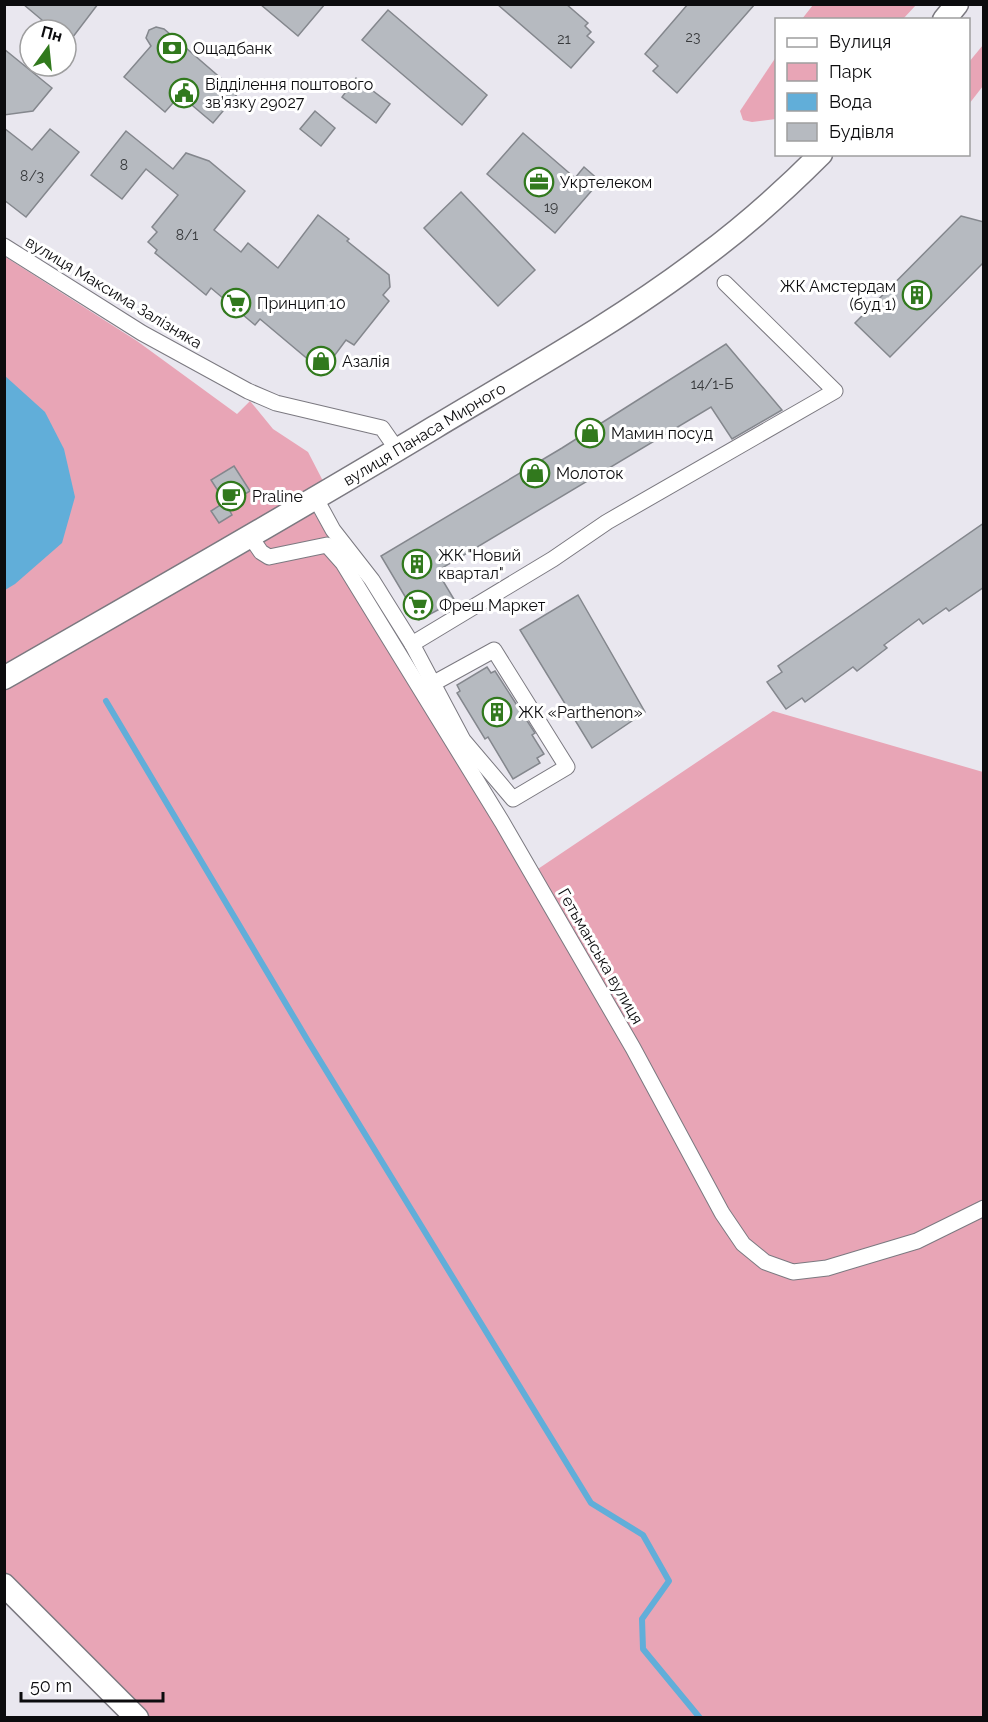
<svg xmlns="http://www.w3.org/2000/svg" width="988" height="1722" font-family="Raleway,sans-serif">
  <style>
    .green { fill: #e8a5b6 }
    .water { fill: #61aed9 }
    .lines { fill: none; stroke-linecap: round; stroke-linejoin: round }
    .stream { stroke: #61aed9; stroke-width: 6 }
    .building { fill: #b6bac0; stroke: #84878d; stroke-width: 1.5 }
    .street-casing { stroke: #7b7980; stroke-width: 17 }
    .secondary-casing { stroke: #7b7980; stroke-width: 25 }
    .street { stroke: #fff; stroke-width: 15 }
    .secondary { stroke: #fff; stroke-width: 22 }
    .labels { text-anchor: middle; stroke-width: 6; stroke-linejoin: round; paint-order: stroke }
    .number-label { font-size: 14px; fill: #36383a }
    .poi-label { font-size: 16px; fill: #0c0c0e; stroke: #fff; text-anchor: start }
    .street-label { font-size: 16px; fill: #0c0c0e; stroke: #fff }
  </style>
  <rect width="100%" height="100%" fill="#e9e7ef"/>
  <g class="green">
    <path d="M 813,5 L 813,4 L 916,5 L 903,19 L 802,19 Z"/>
    <path d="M 983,45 L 983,86 L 969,104 L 969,62 Z"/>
    <path d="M 776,57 L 776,119 L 752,122 L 743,120 L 740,111 Z"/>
    <path d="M 4,256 L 137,341 L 237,414 L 250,401 L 273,429 L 308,452 L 323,481 L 4,667 Z"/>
    <path d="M 313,511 L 526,877 L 773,711 L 983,772 L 983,1717 L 149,1717 L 5,1572 L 5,688 Z"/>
  </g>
  <path class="water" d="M 4,375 L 45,412 L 64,449 L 75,497 L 62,543 L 15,584 L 5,590 Z"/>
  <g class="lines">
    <path class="stream" d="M 106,701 L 308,1041 L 591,1503 L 643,1535 L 669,1581 L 642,1619 L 643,1649 L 700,1718"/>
  </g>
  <g class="building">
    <path d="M 23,4 L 98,4 L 66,46 L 66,30 L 46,30 L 39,24 L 42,20 Z"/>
    <path d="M 260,4 L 325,4 L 298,36 Z"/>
    <path d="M 497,4 L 566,4 L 588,23 L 585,26 L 591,32 L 587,36 L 594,42 L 571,68 Z"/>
    <path d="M 688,4 L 755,4 L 677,93 L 653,71 L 658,66 L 645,54 Z"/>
    <path d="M 388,10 L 487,95 L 462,125 L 362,40 Z"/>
    <path d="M 156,27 L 164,29 L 238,93 L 213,123 L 180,95 L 165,112 L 124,77 L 151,46 L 146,38 L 149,30 Z"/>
    <path d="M 4,49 L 52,88 L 33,111 L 4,115 Z"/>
    <path d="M 356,78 L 390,104 L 376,123 L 342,97 Z"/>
    <path d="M 315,111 L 335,128 L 321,146 L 300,129 Z"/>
    <path d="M 4,128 L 32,150 L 50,129 L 79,152 L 26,217 L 4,200 Z"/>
    <path d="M 126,131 L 173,169 L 186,153 L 209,161 L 245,191 L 214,230 L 241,252 L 248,243 L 278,268 L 318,215 L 349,239 L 347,241 L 389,275 L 390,287 L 383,295 L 389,301 L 354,345 L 346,340 L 326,367 L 316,366 L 260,319 L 255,325 L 211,288 L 206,295 L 155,253 L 157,250 L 148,242 L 157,232 L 152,227 L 178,195 L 146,169 L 122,199 L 91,175 Z"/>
    <path d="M 523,133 L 575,178 L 584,167 L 600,181 L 555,233 L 487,174 Z"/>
    <path d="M 461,192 L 535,270 L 498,306 L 424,228 Z"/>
    <path d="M 961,216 L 984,222 L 984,262 L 890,357 L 855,323 Z"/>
    <path d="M 726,344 L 782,410 L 732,439 L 711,407 L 437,571 L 455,601 L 419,620 L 381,556 L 562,448 Z"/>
    <path d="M 234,466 L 250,491 L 227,505 L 211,480 Z"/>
    <path d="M 225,502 L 232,515 L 219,523 L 211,511 Z"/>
    <path d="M 984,523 L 984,587 L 949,611 L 946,608 L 923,624 L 919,619 L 884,645 L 887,648 L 857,671 L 853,667 L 805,702 L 802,698 L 786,709 L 767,682 L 782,672 L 778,666 Z"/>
    <path d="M 578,595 L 645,712 L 592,748 L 520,630 Z"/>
    <path d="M 487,667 L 491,673 L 495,671 L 511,696 L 535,733 L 532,735 L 544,754 L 537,758 L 540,763 L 513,779 L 488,737 L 485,739 L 457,693 L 460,691 L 457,685 Z"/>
  </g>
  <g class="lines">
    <g class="street-casing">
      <g id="street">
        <path d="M 4,246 L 142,333 L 248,391 L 276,403 L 382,428 L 398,451"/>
        <path d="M 316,499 L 333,530 L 372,580 L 412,644 L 553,559 L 607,522 L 835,391 L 725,283"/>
        <path d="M 250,536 L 261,552 L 269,557 L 327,545 L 343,563 L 502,822 L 633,1048 L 722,1213 L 743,1244 L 765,1262 L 793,1272 L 827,1268 L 917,1241 L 984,1208"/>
        <path d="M 412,644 L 463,740 L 513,799 L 567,767 L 494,650 L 434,683"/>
      </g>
    </g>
    <g class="secondary-casing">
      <g id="secondary">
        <path d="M 944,20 L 957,4"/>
        <path id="s1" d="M 4,678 C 148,595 293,513 435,427 C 525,373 619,321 703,257 C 745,226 784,191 821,154"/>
        <path d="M 4,1585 L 137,1718"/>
      </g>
    </g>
    <use href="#street" class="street"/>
    <use href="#secondary" class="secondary"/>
  </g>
  <defs>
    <g id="bank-ring" transform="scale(1.5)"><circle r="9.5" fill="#fff" stroke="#31791d" stroke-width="1.5"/><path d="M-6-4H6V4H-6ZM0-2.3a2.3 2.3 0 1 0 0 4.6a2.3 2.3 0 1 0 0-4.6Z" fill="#31791d"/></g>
    <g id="civic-ring" transform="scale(1.5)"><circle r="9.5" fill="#fff" stroke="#31791d" stroke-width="1.5"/><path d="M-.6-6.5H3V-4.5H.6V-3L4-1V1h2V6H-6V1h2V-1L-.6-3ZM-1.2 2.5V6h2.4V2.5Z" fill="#31791d"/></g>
    <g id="office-ring" transform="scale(1.5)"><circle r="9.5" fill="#fff" stroke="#31791d" stroke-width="1.5"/><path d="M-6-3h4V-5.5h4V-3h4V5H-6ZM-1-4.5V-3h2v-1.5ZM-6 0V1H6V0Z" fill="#31791d"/></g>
    <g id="building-ring" transform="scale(1.5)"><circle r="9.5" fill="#fff" stroke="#31791d" stroke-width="1.5"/><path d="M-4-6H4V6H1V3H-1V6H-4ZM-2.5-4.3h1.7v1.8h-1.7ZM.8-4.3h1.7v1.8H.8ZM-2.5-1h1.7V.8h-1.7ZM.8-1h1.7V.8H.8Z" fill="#31791d"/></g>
    <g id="supermarket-ring" transform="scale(1.5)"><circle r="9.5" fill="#fff" stroke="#31791d" stroke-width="1.5"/><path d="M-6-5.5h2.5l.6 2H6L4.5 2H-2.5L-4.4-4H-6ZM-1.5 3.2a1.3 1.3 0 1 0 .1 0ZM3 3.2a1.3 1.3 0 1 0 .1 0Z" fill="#31791d"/></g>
    <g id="shop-ring" transform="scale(1.5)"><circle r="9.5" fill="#fff" stroke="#31791d" stroke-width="1.5"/><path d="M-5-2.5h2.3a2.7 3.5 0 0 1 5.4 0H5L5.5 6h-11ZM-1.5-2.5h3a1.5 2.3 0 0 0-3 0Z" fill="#31791d"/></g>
    <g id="cafe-ring" transform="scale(1.5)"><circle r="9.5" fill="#fff" stroke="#31791d" stroke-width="1.5"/><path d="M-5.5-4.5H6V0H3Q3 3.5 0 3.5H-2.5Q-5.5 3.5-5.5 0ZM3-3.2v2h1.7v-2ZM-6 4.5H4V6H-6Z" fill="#31791d"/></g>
  </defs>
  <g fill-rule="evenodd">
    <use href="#bank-ring" x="172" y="48"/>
    <use href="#civic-ring" x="184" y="93"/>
    <use href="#office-ring" x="539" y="182"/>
    <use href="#building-ring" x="917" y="295"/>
    <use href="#supermarket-ring" x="236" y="303"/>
    <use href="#shop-ring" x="321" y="361"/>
    <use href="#shop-ring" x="590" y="433"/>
    <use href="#shop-ring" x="535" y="473"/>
    <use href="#cafe-ring" x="231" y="496"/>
    <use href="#building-ring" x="417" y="564"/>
    <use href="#supermarket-ring" x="418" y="605"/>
    <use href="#building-ring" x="497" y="712"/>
  </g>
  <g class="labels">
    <g class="number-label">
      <text x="693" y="42">23</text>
      <text x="564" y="44">21</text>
      <text x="124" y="170">8</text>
      <text x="32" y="181">8/3</text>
      <text x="551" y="212">19</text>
      <text x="187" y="240">8/1</text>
      <text x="712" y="389">14/1-Б</text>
    </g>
    <g class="poi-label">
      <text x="193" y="54">Ощадбанк</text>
      <text x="205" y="90">Відділення поштового<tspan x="205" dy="18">зв’язку 29027</tspan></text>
      <text x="560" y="188">Укртелеком</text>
      <text x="896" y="292" text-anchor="end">ЖК Амстердам<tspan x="896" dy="18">(буд 1)</tspan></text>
      <text x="257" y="309">Принцип 10</text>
      <text x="342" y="367">Азалія</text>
      <text x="611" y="439">Мамин посуд</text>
      <text x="556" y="479">Молоток</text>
      <text x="252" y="502">Praline</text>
      <text x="438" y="561">ЖК "Новий<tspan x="438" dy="18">квартал"</tspan></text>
      <text x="439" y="611">Фреш Маркет</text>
      <text x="518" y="718">ЖК «Parthenon»</text>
    </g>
    <g class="street-label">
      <text transform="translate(114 292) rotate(31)" y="6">вулиця Максима Залізняка</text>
      <text dy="6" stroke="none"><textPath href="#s1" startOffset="486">вулиця Панаса Мирного</textPath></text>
      <text transform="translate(601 956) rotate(60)" y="6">Гетьманська вулиця</text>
    </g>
  </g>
  <rect width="988" height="1722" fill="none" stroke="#0c0c0e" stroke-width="12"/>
  <rect x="775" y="18" width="195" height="138" fill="#ffffff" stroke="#9e9e9f" stroke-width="1.5"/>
  <rect x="787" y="38" width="30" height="9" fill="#ffffff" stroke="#9e9e9f" stroke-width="1.5"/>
  <text x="829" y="48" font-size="18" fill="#0c0c0e">Вулиця</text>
  <rect x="787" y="63" width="30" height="18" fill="#e8a5b6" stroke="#9e9e9f" stroke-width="1.5"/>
  <text x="829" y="78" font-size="18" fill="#0c0c0e">Парк</text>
  <rect x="787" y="93" width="30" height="18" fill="#61aed9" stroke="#9e9e9f" stroke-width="1.5"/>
  <text x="829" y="108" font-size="18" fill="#0c0c0e">Вода</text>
  <rect x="787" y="123" width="30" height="18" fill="#b6bac0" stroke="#9e9e9f" stroke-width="1.5"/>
  <text x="829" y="138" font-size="18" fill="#0c0c0e">Будівля</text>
  <g transform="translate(48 48) rotate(15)"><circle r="28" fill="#ffffff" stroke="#9e9e9f" stroke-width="1.5"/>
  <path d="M0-4.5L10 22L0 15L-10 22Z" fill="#31791d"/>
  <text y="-9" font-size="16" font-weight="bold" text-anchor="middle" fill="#0c0c0e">Пн</text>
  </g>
  <path d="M21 1692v9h142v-9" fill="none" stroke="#0c0c0e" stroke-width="3"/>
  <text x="30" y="1692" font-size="18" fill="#0c0c0e" stroke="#ffffff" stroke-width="4.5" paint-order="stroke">50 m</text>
</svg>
